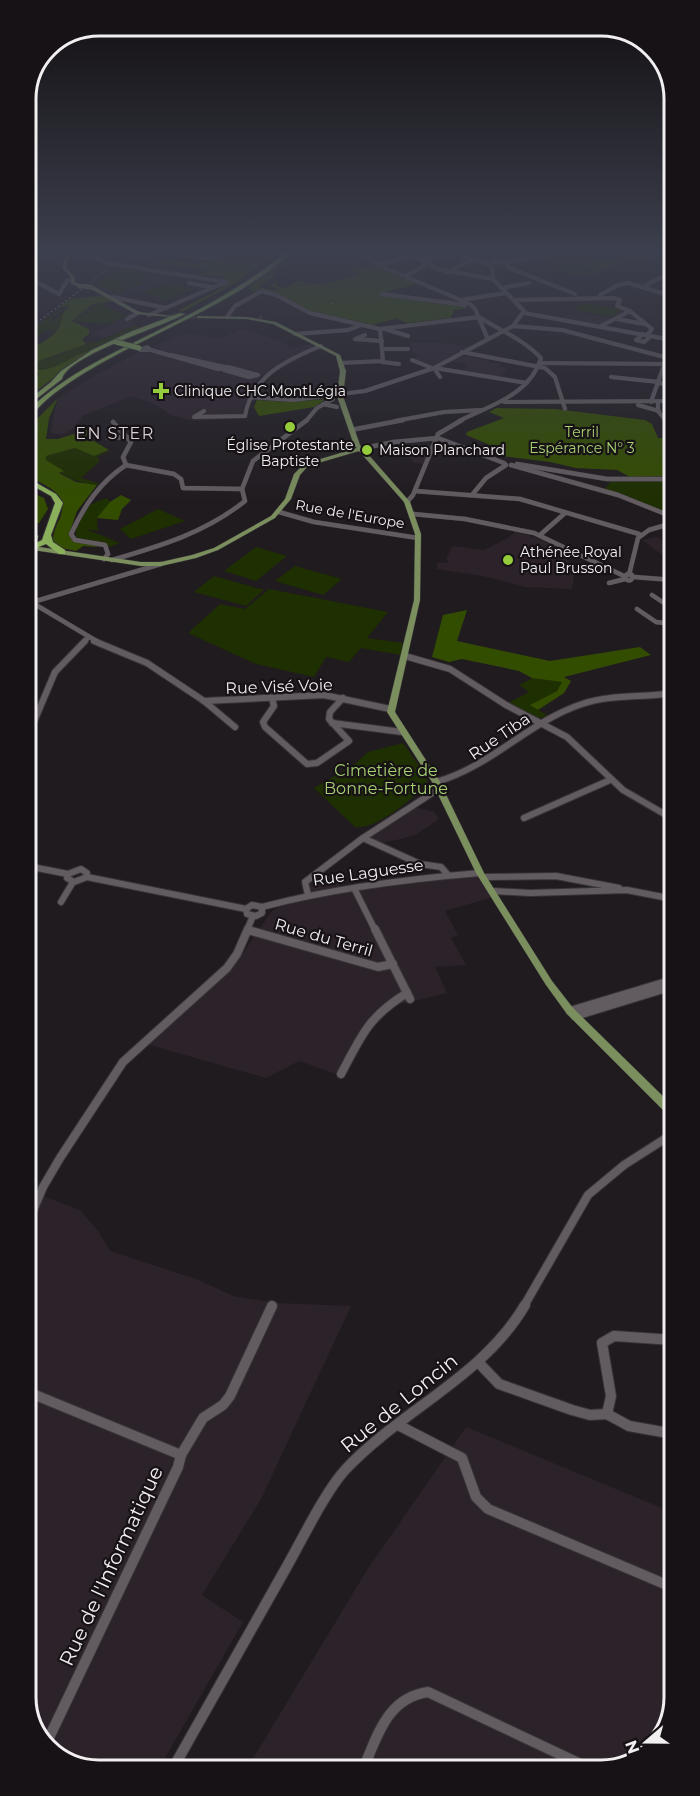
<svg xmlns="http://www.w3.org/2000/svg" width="700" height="1796" font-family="Montserrat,sans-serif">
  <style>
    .built { fill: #2c222a }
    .green { fill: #1e2f01 }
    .forest { fill: #334d00 }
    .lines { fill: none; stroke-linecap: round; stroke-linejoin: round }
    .stream { stroke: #895080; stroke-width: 1.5 }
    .minor-tunnel { stroke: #403b3e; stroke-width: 4; stroke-dasharray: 4 1.5; stroke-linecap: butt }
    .major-tunnel { stroke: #403b3e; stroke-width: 4.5; stroke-dasharray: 4.5 2; stroke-linecap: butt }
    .minor-far4-casing { stroke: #383537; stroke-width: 4.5 }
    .minor-far3-casing { stroke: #383537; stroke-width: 5 }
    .minor-far2-casing { stroke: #383537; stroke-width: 8 }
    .minor-far1-casing { stroke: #383537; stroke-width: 10 }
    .minor-casing { stroke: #383537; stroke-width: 12 }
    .major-casing { stroke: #383537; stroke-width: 1 }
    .highway-casing { stroke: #383537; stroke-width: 2 }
    .minor-far4 { stroke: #625c60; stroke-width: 4 }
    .minor-far3 { stroke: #625c60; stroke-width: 4.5 }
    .minor-far2 { stroke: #625c60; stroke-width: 6 }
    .minor-far1 { stroke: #625c60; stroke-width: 8 }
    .minor { stroke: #625c60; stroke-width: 10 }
    .major { fill: #7b8e5d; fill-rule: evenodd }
    .highway { fill: #8bb05b; fill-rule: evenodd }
    .rail { stroke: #8a8689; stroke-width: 1.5; stroke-dasharray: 1.5 3; stroke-linecap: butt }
    .minor-bridge-casing { stroke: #383537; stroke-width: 4.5; stroke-linecap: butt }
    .major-bridge-casing { stroke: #383537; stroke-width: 5; stroke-linecap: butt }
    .highway-bridge-casing { stroke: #383537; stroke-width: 6; stroke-linecap: butt }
    .minor-bridge { stroke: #625c60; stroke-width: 4 }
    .major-bridge { stroke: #7b8e5d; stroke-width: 4.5 }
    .highway-bridge { stroke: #8bb05b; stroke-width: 5 }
    .poi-dot { fill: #95cc3b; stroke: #171216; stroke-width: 2 }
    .labels { text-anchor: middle; stroke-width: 4.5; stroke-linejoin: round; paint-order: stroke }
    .far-poi-label { font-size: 14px; fill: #f2eff1; stroke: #171216; text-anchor: start }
    .far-park-label { font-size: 14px; fill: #a7d071; stroke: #171216 }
    .far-street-label { font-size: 14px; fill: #f2eff1; stroke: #171216 }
    .far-quarter-label { font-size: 16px; letter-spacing: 1.5px; fill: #d8d1d6; stroke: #171216 }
    .street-label { font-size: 16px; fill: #f2eff1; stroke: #171216 }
    .park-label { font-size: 16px; fill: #a7d071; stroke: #171216 }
    .near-street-label { font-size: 20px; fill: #f2eff1; stroke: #171216 }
    .rim { fill: none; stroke: #f2eff1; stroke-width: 3 }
  </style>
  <rect width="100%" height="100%" fill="#201b1f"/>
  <g class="built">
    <path d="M 358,251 L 373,264 L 351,270 L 359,274 L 320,284 L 306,279 L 294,282 L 272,274 L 291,260 L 310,254 Z"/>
    <path d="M 117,267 L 187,275 L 124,298 L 94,287 Z"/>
    <path d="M 575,313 L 613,318 L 598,326 L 561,319 L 565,315 Z"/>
    <path d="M 126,317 L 131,318 L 135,325 L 109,338 L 92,334 Z"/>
    <path d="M 241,329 L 278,340 L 291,348 L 309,345 L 318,349 L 267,377 L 262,376 L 253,386 L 247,408 L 248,418 L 194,421 L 171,415 L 154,404 L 132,396 L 82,416 L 78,425 L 62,435 L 50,433 L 58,398 L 94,376 L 138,353 L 167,353 L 154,346 L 187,333 L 220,339 Z"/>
    <path d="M 411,343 L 441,343 L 468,347 L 433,366 L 413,359 L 419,355 L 413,352 Z"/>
    <path d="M 460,355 L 500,364 L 498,366 L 508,368 L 499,377 L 463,370 L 468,365 L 450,361 Z"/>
    <path d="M 414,443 L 431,445 L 423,464 L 414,463 L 405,450 Z"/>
    <path d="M 516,531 L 554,544 L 575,569 L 572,589 L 525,587 L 483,576 L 437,569 L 437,563 L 449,562 L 446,558 L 453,546 L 484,550 L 506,539 Z"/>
    <path d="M 657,537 L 665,542 L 673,541 L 673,563 L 642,540 Z"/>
    <path d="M 414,807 L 434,812 L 439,819 L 417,834 L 401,839 L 381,843 L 368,838 Z"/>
    <path d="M 337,874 L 341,892 L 478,876 L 493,897 L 445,911 L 458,935 L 451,938 L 466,965 L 435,967 L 447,993 L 397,1005 L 371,1018 L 336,1074 L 299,1061 L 266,1078 L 146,1044 L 233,968 L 271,912 L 283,904 L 310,898 L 309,882 L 313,879 Z"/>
    <path d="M 27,1190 L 80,1210 L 98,1231 L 110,1251 L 199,1280 L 233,1296 L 277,1303 L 351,1306 L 261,1499 L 202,1595 L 243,1622 L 158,1770 L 94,1770 L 54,1755 L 28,1717 Z"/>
    <path d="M 466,1427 L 674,1513 L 674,1698 L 659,1742 L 621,1768 L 246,1770 L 367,1570 Z"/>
  </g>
  <g class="green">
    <path d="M 553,261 L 559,264 L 582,262 L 596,268 L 591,272 L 600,271 C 590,281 560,272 547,268 L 553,265 L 546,263 Z"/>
    <path d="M 125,266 L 151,269 L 143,274 L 151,276 L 139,281 L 147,283 L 129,289 L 126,288 L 127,283 L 123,282 L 124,289 L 130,292 L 119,293 L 95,286 L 117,268 Z"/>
    <path d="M 173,284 L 193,289 L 166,300 L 142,292 Z"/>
    <path d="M 99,302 L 124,315 L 132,314 L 108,324 L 73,321 Z"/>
    <path d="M 581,303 L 623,309 L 614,317 L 573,310 Z"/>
    <path d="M 62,309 L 53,317 L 52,323 L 65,309 L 69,310 L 55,331 L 45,330 L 32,341 L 26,342 L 26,333 L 58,310 Z"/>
    <path d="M 135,325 L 141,328 L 50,371 L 26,368 L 26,363 L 33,363 L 61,354 L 79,344 L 97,342 Z"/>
    <path d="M 75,448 L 94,456 L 113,450 L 97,457 L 100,461 L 81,478 L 99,483 L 97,485 C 74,482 62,476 46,460 L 46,456 Z"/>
    <path d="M 673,480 L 673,515 L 604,490 L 611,481 Z"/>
    <path d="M 107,498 L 110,502 L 97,519 L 98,531 L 86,529 L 120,543 L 109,547 L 104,543 L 76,537 C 76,513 85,505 107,498 Z"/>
    <path d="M 158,509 L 185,521 L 131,539 L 120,529 Z"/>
    <path d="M 256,547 L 287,556 L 256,581 L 224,571 Z"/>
    <path d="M 295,566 L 342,579 L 323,595 L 275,581 Z"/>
    <path d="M 214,576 L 264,590 L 246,606 L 194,592 Z"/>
    <path d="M 269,589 L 388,612 L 367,638 L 403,643 L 401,655 L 361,648 L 349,662 L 326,657 L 314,677 L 256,664 L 188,633 L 220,604 L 245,609 Z"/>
    <path d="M 532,678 L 563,682 L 557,691 L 531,705 L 548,716 L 539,718 L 508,703 L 529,692 L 519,685 Z"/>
    <path d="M 403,743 L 427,777 L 427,786 C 412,798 375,831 355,827 L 314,788 L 356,763 L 368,752 Z"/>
  </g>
  <g class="forest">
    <path d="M 260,251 L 277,251 L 236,283 L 182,312 L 179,310 L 216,291 L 228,281 L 222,279 L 223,276 L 199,275 L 206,272 L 198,268 L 156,264 L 170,261 L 197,264 L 220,259 L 228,254 Z"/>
    <path d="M 637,251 L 672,252 L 655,253 L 658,254 L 621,263 L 594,273 L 590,272 L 596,268 C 577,259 561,265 542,260 L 560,255 L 577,255 L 574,253 L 586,253 L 592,256 L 587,259 L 603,261 Z"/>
    <path d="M 284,261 L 290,261 L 273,273 L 277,275 L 258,287 L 277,291 L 279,290 L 270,286 L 276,281 L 279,281 L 276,286 L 284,288 L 300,280 C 316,291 342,278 358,274 L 351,270 L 379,266 L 420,283 L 381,293 L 469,308 L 454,310 L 451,318 L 407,323 L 397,319 L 406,316 L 368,326 L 364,325 L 368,323 L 310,312 L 273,292 L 252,291 L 248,288 Z"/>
    <path d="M 97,296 L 107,296 L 115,301 L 93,304 L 72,321 L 89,329 L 89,334 L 82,339 L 86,344 L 33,363 L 26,363 L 26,350 C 38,345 57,337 61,322 C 63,315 63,311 70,306 L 59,307 L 71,299 Z"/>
    <path d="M 98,349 L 65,369 L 26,399 L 26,386 L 39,375 L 37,370 C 60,371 75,351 98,349 Z"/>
    <path d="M 58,398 L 49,418 L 46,439 L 58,439 L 92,428 L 92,434 L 75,439 L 94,441 L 109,450 L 94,456 L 75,448 L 46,456 L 46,460 L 64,471 L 59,473 L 76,482 L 97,485 L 77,511 L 69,534 L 75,540 L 100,544 L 97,547 L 83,546 L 76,551 L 62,548 L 53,541 C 53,533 56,526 60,518 C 70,492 45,486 26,475 L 26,430 Z"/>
    <path d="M 326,399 L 314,407 L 259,416 L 254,407 L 257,400 L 289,402 Z"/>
    <path d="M 496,408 L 555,409 L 645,420 L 652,424 L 658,438 L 668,438 L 672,449 L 673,464 L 665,465 L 665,476 L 630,477 L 617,470 L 576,468 L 550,462 L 501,456 L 497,448 L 466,435 L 467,432 L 504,418 L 489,412 Z"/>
    <path d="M 26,490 L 44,498 L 48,509 L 39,523 L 26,524 Z"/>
    <path d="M 121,495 L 131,500 L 122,509 L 118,520 L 97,518 L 110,502 Z"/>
    <path d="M 467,610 L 457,641 L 550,661 L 640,647 L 651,655 L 564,677 L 571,681 L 564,693 L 538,710 L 530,705 L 557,691 L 562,682 L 532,678 L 519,671 L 462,659 L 449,662 L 432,657 L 443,615 Z"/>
  </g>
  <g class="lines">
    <path class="stream" d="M 26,347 L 29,346"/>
    <path class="minor-tunnel" d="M 259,319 L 262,317"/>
    <path class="major-tunnel" d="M 171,316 L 198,317"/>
    <g class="minor-far4-casing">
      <g id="minor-far4">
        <path d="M 150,251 L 216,259"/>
        <path d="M 245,251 L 253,254 L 266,251"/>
        <path d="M 361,251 L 378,265 L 470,304 L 475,309 L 487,337"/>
        <path d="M 407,251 L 437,269 L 493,279"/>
        <path d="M 450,251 L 488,264"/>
        <path d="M 489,251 L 497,261"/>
        <path d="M 69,253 L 89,254 L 109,264"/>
        <path d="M 424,259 L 453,252"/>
        <path d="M 506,262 L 525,259 L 535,251"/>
        <path d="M 509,264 L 497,261 L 488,264 L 492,267 L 493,279 L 524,311 L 513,326"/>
        <path d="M 119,265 L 226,282 L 149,315"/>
        <path d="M 378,265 L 427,251"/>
        <path d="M 507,267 L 575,294"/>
        <path d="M 446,272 L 473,260"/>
        <path d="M 405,276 L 426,265"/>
        <path d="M 26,282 L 38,283 L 59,294 L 67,281 L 73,279"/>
        <path d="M 189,283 L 211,287"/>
        <path d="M 646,285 L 672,272"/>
        <path d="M 501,288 L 529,283"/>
        <path d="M 382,294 L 465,305"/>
        <path d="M 600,295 L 618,285 L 628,283 L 672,296"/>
        <path d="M 667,296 L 668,283 L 672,278"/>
        <path d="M 112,297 L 166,308"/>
        <path d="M 461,300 L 506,293"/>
        <path d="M 514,300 L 614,298 L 620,300 L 617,306 L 630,311 L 601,326"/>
        <path d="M 630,311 L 652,329 L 647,335"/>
        <path d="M 524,313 L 672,340"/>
        <path d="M 227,317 L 235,306 L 262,291 L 276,295 L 310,313 L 380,329 L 479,317"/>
        <path d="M 127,319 L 138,313"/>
        <path d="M 617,319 L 644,324"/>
        <path d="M 385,329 L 408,336"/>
        <path d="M 295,334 L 348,330 L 361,325"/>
        <path d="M 643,334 L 636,340 L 644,342 L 651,336"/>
        <path d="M 365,335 L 355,339 L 382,341"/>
        <path d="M 26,344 L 32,341"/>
        <path d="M 147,347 L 151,350 L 140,350 Z"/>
        <path d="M 383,349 L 408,349"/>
        <path d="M 151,350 L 218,369 L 229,368 L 171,355"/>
        <path d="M 462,352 L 545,368 L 555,377 L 565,409"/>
        <path d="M 412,360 L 432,368"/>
        <path d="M 382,362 L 399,364"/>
        <path d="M 340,363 L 383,361 L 380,329"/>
        <path d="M 541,363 L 664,364"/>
        <path d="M 434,368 L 440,377"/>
        <path d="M 435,368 L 527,383"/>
        <path d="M 224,370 L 249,377 L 258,375 L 228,367"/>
        <path d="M 611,377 L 659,382"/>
        <path d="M 658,383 L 672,385"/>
        <path d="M 249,397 L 293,400 L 365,391 L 434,368 L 513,326 L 562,330 L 672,359"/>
        <path d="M 504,402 L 672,401"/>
        <path d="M 651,402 L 665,362"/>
        <path d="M 658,402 L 658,411 L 666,421"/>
        <path d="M 323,404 L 337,407"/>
        <path d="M 638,405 L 659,411"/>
        <path d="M 204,411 L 194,417 L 245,416 C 252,376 286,360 321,346"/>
        <path d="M 306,421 L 317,408 L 333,399"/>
        <path d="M 395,421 L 444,412 L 482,410"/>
        <path d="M 459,421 C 491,405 530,395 541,358 C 523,339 501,331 479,317"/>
      </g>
    </g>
    <g class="minor-far3-casing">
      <g id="minor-far3">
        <path d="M 665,420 L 672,446"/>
        <path d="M 113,422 L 131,442 L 123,457 L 126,465 L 174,474 L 181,479 L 183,488 L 242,489"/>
        <path d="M 351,430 L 403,420"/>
        <path d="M 108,438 L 127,437"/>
        <path d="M 359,449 L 394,442 L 438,438 L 504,463"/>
        <path d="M 517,464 L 607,479 L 673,479"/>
        <path d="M 511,465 L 618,495 L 673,517"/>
        <path d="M 242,489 L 253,461 L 307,420"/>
        <path d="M 415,491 L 520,499 L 639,534"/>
        <path d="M 472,495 L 486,478 L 506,465"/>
        <path d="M 407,502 L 413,495 L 438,434 L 462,420"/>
        <path d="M 279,512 L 314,522 L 418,538"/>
        <path d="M 413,514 L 465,519 L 534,533 L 624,576"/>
        <path d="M 540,535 L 565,513"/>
        <path d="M 104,559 L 108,554 L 105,545 L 75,540 L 71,534 C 84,506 100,482 126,465"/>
        <path d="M 112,560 C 160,546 205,533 245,501 L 242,489"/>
        <circle cx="629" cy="577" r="3.5"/>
        <path d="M 629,575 L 638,538 L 649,530 L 673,523"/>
        <path d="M 634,577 L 673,580"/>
        <path d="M 609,583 L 625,579"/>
        <path d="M 652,595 L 673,609"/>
        <path d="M 26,599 L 98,642"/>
        <path d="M 26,604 L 161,564"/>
        <path d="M 637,609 L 656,622 L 673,624"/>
        <path d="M 668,640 L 673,637"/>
        <path d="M 84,642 L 88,638"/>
      </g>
    </g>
    <g class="minor-far2-casing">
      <g id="minor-far2">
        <path d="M 94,641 L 147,663 L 204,701 L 235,727"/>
        <path d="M 405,656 L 450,669 L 506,705 L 567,737 L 623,790 L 673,819"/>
        <path d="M 272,698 L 274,706 L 263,722 L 265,727 L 307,764 L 317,763 L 349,741 L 329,719 L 330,712 L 343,698"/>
        <path d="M 204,701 L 324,695 L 390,709"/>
        <path d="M 332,723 L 402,732"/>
        <path d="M 27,738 L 55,672 L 85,641"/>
        <path d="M 436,782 C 492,766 528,722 582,704 C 611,694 643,698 673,693"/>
        <path d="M 524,818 L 610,780"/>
        <path d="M 363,838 L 420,864 L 441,867 L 448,875"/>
        <path d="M 27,866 L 68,874 L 81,869 L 87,873 L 87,877"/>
        <path d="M 68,874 L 67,878 L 74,882 L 87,877 L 246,909"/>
        <path d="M 484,877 L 556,876 L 619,888"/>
        <path d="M 354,888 L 375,930"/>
        <path d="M 493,891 L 530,893 L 627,890 L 673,899"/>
        <path d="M 308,895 L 305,882 L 363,838 L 440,788"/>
        <path d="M 61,902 L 73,882"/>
        <path d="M 262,907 C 333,888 407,879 480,873"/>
        <path d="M 246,909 L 247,914 L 256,916 L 262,913 L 262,907"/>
        <path d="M 246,909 L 252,905 L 262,907"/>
        <path d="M 247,930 L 253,916"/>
      </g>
    </g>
    <g class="minor-far1-casing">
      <g id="minor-far1">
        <path d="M 375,929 L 410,999"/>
        <path d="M 248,930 L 378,967 L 393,964"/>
        <path d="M 570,1011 L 673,980"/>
        <path d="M 575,1016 L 673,986"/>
        <path d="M 341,1074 C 362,1035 368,1017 407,993"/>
        <path d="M 27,1225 L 43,1187 L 60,1158 L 123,1062 L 227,968 L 237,954 L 248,929"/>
        <path d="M 524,1306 L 588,1195 L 624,1165 L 674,1133"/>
      </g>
    </g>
    <g class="minor-casing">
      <g id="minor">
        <path d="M 478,1362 L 499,1384 L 572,1410 L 590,1415 L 607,1414 L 629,1426 L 674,1434"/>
        <path d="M 28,1392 L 181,1455 L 178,1467 L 46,1744"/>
        <path d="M 607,1414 L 611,1396 L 602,1343 L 614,1336 L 674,1340"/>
        <path d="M 398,1425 L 462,1458 L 476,1497 L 488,1509 L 674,1588"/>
        <path d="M 181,1455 L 203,1418 L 223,1405 L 230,1396 L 272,1306"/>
        <path d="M 363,1769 C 378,1735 387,1698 428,1692 L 589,1768"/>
        <path d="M 172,1770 C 210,1703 248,1635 286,1568 C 302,1540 325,1492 345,1470 C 401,1410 483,1377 525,1305"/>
      </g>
    </g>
    <g class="major-casing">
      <g id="major">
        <path d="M 41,251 L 48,251 L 26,260 L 26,258 Z"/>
        <path d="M 67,251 L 71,251 L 66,268 L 75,277 L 75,282 L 81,285 L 81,287 L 71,284 L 71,277 L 62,268 Z"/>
        <path d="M 89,286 L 93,286 L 139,312 L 173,316 L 171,317 L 136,314 L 89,288 Z"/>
        <path d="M 198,316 L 247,317 L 276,322 L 340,355 L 346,371 L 343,396 L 360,445 L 410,502 L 421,534 L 420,600 L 395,712 L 440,782 L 484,873 L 552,981 L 573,1008 L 674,1107 L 674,1118 L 670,1117 L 567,1014 L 546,985 L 476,873 L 432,782 L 387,712 L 414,600 L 415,534 L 404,502 L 359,451 L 308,466 L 300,475 L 291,499 L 275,518 L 218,550 L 196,558 L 161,566 L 141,566 L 26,549 L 26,545 L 141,562 L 161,562 L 192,555 L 214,548 L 271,516 L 285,499 L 294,474 L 304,464 L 357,448 L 354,445 L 337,396 L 340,371 L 336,356 L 273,324 L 247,319 L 196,318 Z"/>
      </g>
    </g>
    <g class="highway-casing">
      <g id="highway">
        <path d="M 288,251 L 294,251 C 234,304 159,329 91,369 C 74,379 57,390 43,403 C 37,409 32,415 26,419 L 26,413 C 66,372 117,352 167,326 C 210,305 251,281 288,251 Z"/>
        <path d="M 180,313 L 185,314 C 162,327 68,355 62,379 L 26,407 L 26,402 L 51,382 L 61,371 L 92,350 L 130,332 Z"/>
        <path d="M 26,477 L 56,494 L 63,503 L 51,535 L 53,542 L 65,550 L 65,554 L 59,554 L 46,544 L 31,550 L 27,548 L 31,534 L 38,536 L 36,543 L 42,540 L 55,503 L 51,496 L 26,482 Z"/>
      </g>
    </g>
    <use href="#minor-far4" class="minor-far4"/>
    <use href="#minor-far3" class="minor-far3"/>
    <use href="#minor-far2" class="minor-far2"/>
    <use href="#minor-far1" class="minor-far1"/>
    <use href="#minor" class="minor"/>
    <use href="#major" class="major"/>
    <use href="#highway" class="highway"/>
    <g class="rail">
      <path d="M 332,304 L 335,303"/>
      <path d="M 26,331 L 132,251"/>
    </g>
    <g class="minor-bridge-casing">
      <path id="minor-bridge" d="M 109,264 L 119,265"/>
    </g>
    <g class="major-bridge-casing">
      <path id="major-bridge" d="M 79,286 L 91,287"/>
    </g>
    <g class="highway-bridge-casing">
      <path id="highway-bridge" d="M 116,342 L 139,348"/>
    </g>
    <use href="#minor-bridge" class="minor-bridge"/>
    <use href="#major-bridge" class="major-bridge"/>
    <use href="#highway-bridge" class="highway-bridge"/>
  </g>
  <linearGradient id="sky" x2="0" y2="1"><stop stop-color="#120f11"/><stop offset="0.5" stop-color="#3c3f4d"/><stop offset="1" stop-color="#3c3f4d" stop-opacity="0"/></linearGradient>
  <rect width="700" height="503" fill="url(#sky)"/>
  <g class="poi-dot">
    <path d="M158 382h6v6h6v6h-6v6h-6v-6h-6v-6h6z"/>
    <circle cx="290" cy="427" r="6"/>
    <circle cx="367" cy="450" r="6"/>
    <circle cx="508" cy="560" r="6"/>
  </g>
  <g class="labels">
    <g class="far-poi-label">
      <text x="174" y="396">Clinique CHC MontLégia</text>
      <text x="290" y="450" text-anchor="middle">Église Protestante<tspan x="290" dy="16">Baptiste</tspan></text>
      <text x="379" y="455">Maison Planchard</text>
      <text x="520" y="557">Athénée Royal<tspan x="520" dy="16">Paul Brusson</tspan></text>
    </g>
    <g class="far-park-label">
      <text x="582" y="437">Terril<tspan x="582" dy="16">Espérance N° 3</tspan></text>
    </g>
    <g class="far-street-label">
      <text transform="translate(350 514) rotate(10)" y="5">Rue de l'Europe</text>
    </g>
    <g class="far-quarter-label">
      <text x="115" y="439">EN STER</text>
    </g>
    <g class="street-label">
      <text transform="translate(279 686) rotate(-2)" y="6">Rue Visé Voie</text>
      <text transform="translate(499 736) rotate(-34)" y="6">Rue Tiba</text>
      <text transform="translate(368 872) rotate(-8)" y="6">Rue Laguesse</text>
      <text transform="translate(324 937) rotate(16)" y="6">Rue du Terril</text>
    </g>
    <g class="park-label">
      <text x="386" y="776">Cimetière de<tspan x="386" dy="18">Bonne-Fortune</tspan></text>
    </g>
    <g class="near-street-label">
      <text transform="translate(399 1403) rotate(-39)" y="7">Rue de Loncin</text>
      <text transform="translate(111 1566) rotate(-65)" y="7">Rue de l'Informatique</text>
    </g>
  </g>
  <path d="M0 0H700V1796H0ZM99 36H601A63 63 0 0 1 664 99V1697A63 63 0 0 1 601 1760H99A63 63 0 0 1 36 1697V99A63 63 0 0 1 99 36Z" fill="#171216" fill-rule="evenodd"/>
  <path class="rim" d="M99 36H601A63 63 0 0 1 664 99V1697A63 63 0 0 1 601 1760H99A63 63 0 0 1 36 1697V99A63 63 0 0 1 99 36Z"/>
  <g transform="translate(646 1742) rotate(250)" stroke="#171216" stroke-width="4.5" paint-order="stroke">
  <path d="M0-4.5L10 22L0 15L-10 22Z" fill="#f2eff1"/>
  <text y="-9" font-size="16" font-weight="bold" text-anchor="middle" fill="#f2eff1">N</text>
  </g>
</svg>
